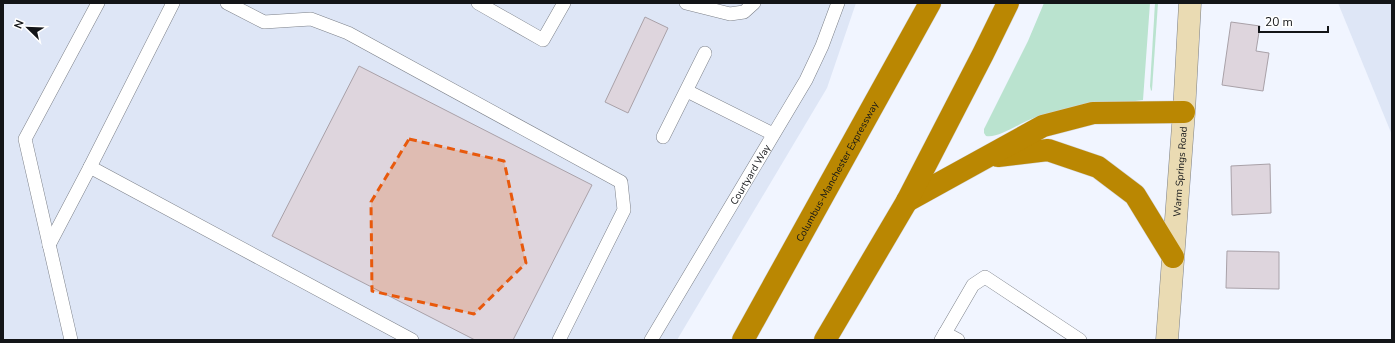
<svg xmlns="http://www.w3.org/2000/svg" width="1395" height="343" font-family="'Nunito Sans',sans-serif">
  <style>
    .built { fill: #dee6f6 }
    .green { fill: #bae3cf }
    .building { fill: #ded5dd; stroke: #a9a1a8 }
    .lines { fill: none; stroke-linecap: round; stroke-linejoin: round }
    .lane-casing { stroke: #7c8089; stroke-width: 14 }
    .secondary-casing { stroke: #7c8089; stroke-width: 23 }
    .highway-casing { stroke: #d5d5d5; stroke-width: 23 }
    .lane { stroke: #fff; stroke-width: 13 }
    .secondary { stroke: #eadbb3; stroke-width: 22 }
    .highway { stroke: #ba8702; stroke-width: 22 }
    .marked { fill: #e8590c; fill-opacity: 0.2; stroke: #e8590c; stroke-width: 3; stroke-dasharray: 8 5; stroke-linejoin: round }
    .labels { text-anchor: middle; stroke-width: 4; stroke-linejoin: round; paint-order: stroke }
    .street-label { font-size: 10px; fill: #131518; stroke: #fff }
  </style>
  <rect width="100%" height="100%" fill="#f1f5ff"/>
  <g class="built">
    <path d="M 3,3 L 856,3 L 827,88 L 677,340 L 3,340 Z"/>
    <path d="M 1338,3 L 1392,3 L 1392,135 Z"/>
  </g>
  <g class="green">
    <path d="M 1044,3 L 1150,3 L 1143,100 C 1107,105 1068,106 1034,118 C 1021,122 998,139 986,136 L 984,133 L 984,129 L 1028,41 Z"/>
    <path d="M 1155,3 L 1158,3 L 1152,90 L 1151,91 L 1150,86 Z"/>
  </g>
  <g class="building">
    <path d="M 645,17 L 668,28 L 628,113 L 605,102 Z"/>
    <path d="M 1231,22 L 1260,26 L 1256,51 L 1269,53 L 1263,91 L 1222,85 Z"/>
    <path d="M 359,66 L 592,185 L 513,340 L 475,340 L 272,236 Z"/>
    <path d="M 1270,164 L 1271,213 L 1232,215 L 1231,166 Z"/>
    <path d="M 1227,251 L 1279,252 L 1279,289 L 1226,288 Z"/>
  </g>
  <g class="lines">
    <g class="lane-casing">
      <g id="lane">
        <path d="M 227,3 L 264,22 L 311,19 L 348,33 L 621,182 L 624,210 L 559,340"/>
        <path d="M 478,3 L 543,40 L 564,3"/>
        <path d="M 686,3 L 730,14 L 744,12 L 754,3"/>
        <path d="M 687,91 L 773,134"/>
        <path d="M 663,137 L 705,53"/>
        <path d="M 90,167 L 173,3"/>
        <path d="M 49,245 L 90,167 L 412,340"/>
        <path d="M 945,333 L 958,340"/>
        <path d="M 71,340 L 25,139 L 98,3"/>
        <path id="s1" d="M 651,340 L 806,80 L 822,46 L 838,3"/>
        <path d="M 941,340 L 973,285 L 985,277 L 1080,340"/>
      </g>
    </g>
    <g class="secondary-casing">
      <g id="secondary">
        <path id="s2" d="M 1167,340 L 1184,112 L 1190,3"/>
      </g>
    </g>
    <g class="highway-casing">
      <g id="highway">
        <path d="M 998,156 L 1048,150 L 1098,167 L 1135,195 L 1173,257"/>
        <path d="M 907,201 L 1043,126 L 1093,113 L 1184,112"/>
        <path id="s3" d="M 743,340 L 930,3"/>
        <path d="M 825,340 L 907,201 L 983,54 L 1008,3"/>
      </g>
    </g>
    <use href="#lane" class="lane"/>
    <use href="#secondary" class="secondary"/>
    <use href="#highway" class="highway"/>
  </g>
  <path class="marked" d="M 409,139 L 504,161 L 526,263 L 474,314 L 372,291 L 371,202 Z"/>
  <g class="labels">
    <g class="street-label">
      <text dy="4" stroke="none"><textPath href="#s3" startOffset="193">Columbus-Manchester Expressway</textPath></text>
      <text dy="4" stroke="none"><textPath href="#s2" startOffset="169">Warm Springs Road</textPath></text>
      <text dy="4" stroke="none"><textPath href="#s1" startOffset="193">Courtyard Way</textPath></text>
    </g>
  </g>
  <rect width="1395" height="343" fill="none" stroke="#131518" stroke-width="8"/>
  <g transform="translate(28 28) rotate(293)" stroke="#ffffff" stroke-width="3" paint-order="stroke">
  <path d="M0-3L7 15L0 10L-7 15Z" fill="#131518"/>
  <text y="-6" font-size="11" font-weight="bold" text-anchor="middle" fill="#131518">N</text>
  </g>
  <path d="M1259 26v6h69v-6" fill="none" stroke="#131518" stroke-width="2"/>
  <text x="1265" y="26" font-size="12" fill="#131518" stroke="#ffffff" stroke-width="3" paint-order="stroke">20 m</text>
</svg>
